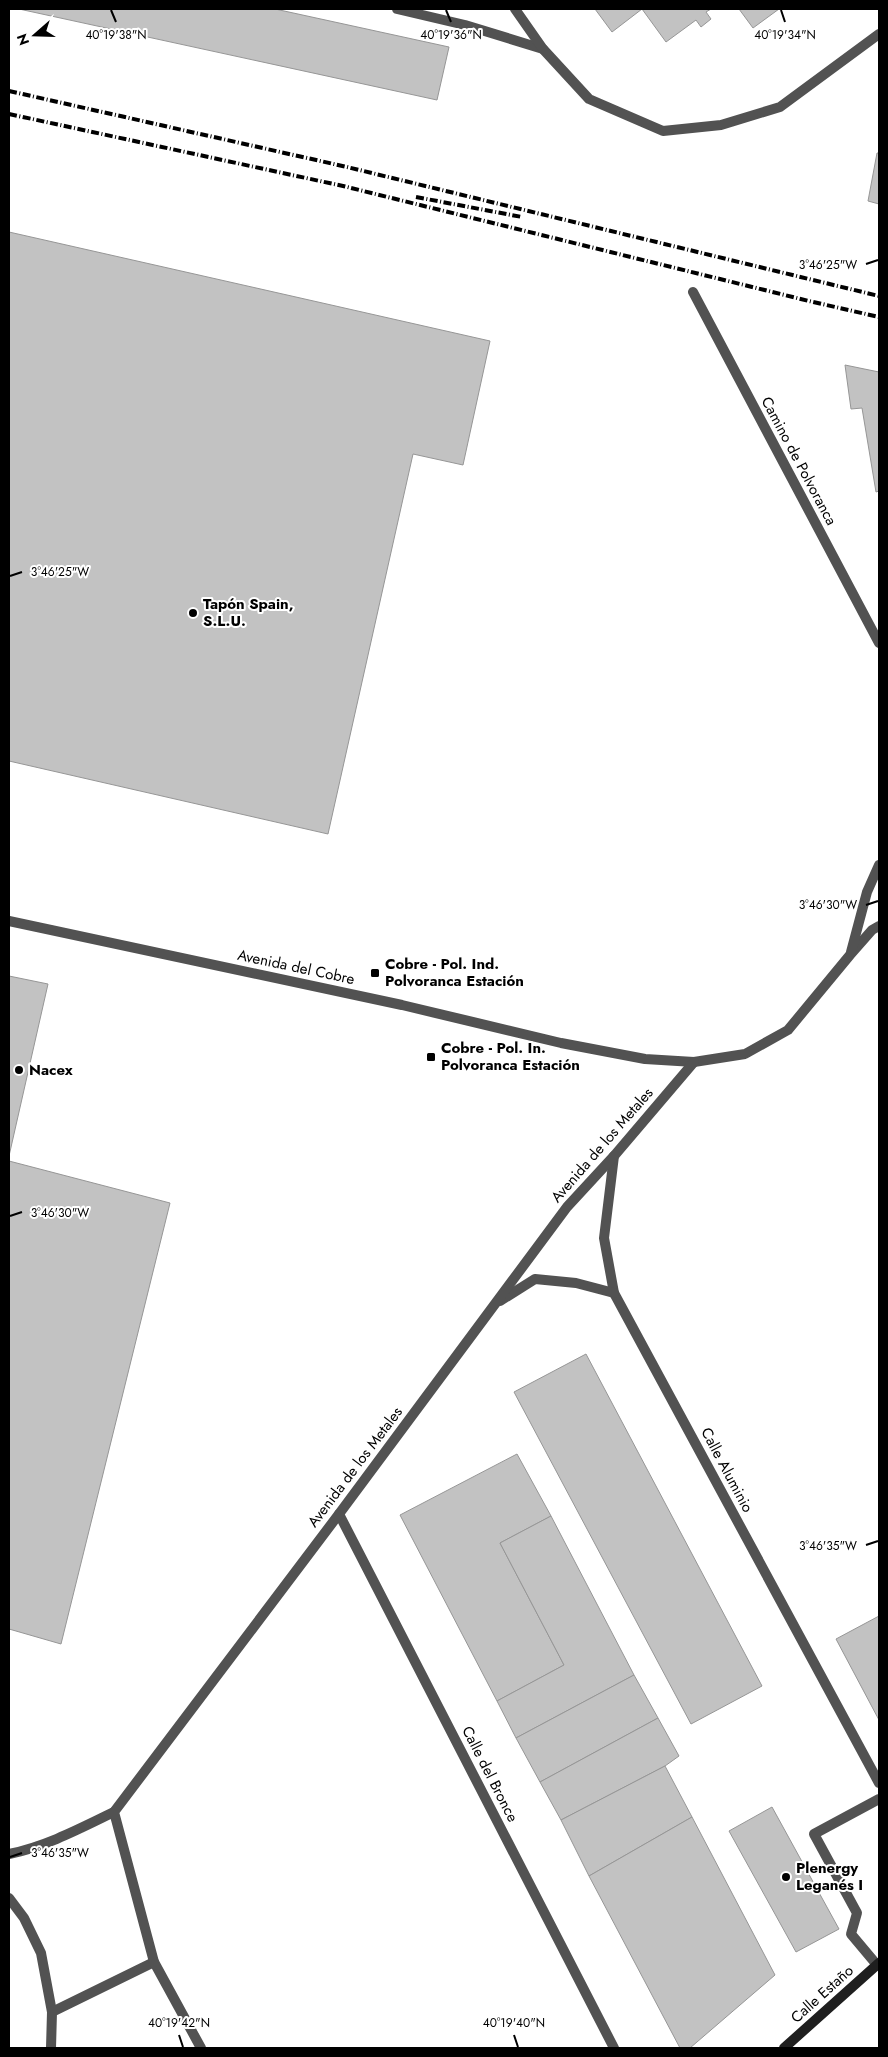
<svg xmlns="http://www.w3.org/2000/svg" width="888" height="2057" font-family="Jost,sans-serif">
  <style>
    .building { fill: #c2c2c2; stroke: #969696 }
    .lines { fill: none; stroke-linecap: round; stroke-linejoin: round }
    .service { stroke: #525252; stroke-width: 10 }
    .minor { stroke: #525252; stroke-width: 10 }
    .secondary { stroke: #1f1f1f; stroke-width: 10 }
    .rail { stroke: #000; stroke-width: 4; stroke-dasharray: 8 2.5 1 2.5; stroke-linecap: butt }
    .ticks { fill: none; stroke: #000; stroke-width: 2 }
    .poi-dot { fill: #000; stroke: #fff; stroke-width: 2 }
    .labels { text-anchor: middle; stroke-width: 4; stroke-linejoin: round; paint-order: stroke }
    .street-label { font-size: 15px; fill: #000; stroke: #fff }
    .poi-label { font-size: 15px; font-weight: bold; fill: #000; stroke: #fff; text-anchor: start }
    .ticks-label { font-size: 12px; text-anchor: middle; fill: #000; stroke: #fff; stroke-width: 4; stroke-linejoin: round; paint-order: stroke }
  </style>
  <rect width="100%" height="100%" fill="#fff"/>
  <g class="building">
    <path d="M 19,9 L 275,9 L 449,47 L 437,100 Z"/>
    <path d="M 595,9 L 642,9 L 612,32 Z"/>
    <path d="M 642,9 L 711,9 L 706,12 L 711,19 L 701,27 L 696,20 L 666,42 Z"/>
    <path d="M 739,9 L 779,9 L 753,28 Z"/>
    <path d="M 877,153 L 879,153 L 879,204 L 868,201 Z"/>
    <path d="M 9,232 L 490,341 L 463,465 L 413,454 L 328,834 L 9,761 Z"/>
    <path d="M 845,365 L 879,372 L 879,491 L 876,492 L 862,408 L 851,409 Z"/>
    <path d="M 9,976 L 48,984 L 9,1156 Z"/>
    <path d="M 9,1161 L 170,1203 L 61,1644 L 9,1629 Z"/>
    <path d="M 586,1354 L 762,1686 L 691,1724 L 514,1392 Z"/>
    <path d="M 517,1454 L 551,1516 L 500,1543 L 564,1665 L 497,1701 L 400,1515 Z"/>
    <path d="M 551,1516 L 634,1675 L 516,1738 L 497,1701 L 564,1665 L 500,1543 Z"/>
    <path d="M 879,1616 L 879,1720 L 836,1639 Z"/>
    <path d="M 634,1675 L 658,1718 L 540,1782 L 516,1738 Z"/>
    <path d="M 658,1718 L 679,1756 L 665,1766 L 561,1820 L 540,1782 Z"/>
    <path d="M 665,1766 L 692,1817 L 589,1876 L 561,1820 Z"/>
    <path d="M 772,1807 L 839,1929 L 796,1952 L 729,1831 Z"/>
    <path d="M 692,1817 L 775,1975 L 690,2048 L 680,2048 L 589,1876 Z"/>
  </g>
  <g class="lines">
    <path class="service" d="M 877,1965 L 851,1934 L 857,1913 L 814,1834 L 879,1799"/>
    <g class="minor">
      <path d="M 397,9 L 465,25 L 543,49"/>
      <path d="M 515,9 L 543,49 L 589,99 L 663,131 L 721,125 L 780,107 L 879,34"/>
      <path d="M 693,292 L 879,643"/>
      <path d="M 9,921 L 402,1005 L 561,1043 L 645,1059 L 694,1062 L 745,1054 L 788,1030 L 850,955 L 872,930 L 879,926"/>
      <path d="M 851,952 L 867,892 L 879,865"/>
      <path d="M 614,1156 L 604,1238 L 614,1293 L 879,1783"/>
      <path d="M 500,1301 L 535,1279 L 576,1283 L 614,1293"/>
      <path d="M 339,1514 L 614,2048"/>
      <path d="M 9,1854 C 47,1846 79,1829 114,1812"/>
      <path d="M 9,1898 L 24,1918 L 41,1953 L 52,2012"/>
      <path d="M 51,2048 L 52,2012 L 154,1962"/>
      <path d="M 201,2048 L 154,1962 L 114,1812 L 339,1514 L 567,1207 L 614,1156 L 694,1062"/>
    </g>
    <path class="secondary" d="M 784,2048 L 879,1963"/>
    <g class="rail">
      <path d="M 9,91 L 347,167 L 879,296"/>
      <path d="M 9,114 L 343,186 L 809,301 L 879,317"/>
      <path d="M 416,197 L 522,217"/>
    </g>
  </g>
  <path class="ticks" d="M 111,10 L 116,22M 446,10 L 451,22M 781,10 L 785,22M 866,264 L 878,260M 10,576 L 22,572M 866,905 L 878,901M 10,1216 L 22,1212M 866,1545 L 878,1541M 10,1857 L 22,1853M 179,2035 L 183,2047M 514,2035 L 518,2047"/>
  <g class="poi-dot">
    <circle cx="193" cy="613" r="5"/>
    <rect x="370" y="968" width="10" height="10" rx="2.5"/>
    <rect x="426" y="1052" width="10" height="10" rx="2.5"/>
    <circle cx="19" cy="1070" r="5"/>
    <circle cx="786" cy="1877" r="5"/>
  </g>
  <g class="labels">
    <g class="street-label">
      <text transform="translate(799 461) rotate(62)" y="5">Camino de Polvoranca</text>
      <text transform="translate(296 967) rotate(12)" y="5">Avenida del Cobre</text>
      <text transform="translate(602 1145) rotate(-49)" y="5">Avenida de los Metales</text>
      <text transform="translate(355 1467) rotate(-53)" y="5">Avenida de los Metales</text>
      <text transform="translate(727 1470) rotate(62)" y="5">Calle Aluminio</text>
      <text transform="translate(490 1774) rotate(63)" y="5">Calle del Bronce</text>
      <text transform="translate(822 1994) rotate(-42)" y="5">Calle Estaño</text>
    </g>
    <g class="poi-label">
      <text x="203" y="609">Tapón Spain,<tspan x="203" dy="17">S.L.U.</tspan></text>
      <text x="385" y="969">Cobre - Pol. Ind.<tspan x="385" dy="17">Polvoranca Estación</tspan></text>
      <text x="441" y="1053">Cobre - Pol. In.<tspan x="441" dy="17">Polvoranca Estación</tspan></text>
      <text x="29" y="1075">Nacex</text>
      <text x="796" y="1873">Plenergy<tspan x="796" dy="17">Leganés I</tspan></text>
    </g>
  </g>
  <g class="ticks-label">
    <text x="785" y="39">40°19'34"N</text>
    <text x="116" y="39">40°19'38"N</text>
    <text x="451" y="39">40°19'36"N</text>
    <text x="828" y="269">3°46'25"W</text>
    <text x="60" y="576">3°46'25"W</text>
    <text x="828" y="909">3°46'30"W</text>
    <text x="60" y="1217">3°46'30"W</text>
    <text x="828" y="1550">3°46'35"W</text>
    <text x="60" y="1857">3°46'35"W</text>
    <text x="179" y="2027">40°19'42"N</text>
    <text x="514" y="2027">40°19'40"N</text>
  </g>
  <rect width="888" height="2057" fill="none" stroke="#000000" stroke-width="20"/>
  <g transform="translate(35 35) rotate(250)" stroke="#ffffff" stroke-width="4" paint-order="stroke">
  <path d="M0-4L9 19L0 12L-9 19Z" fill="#000000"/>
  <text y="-8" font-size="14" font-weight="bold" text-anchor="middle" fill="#000000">N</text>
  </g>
</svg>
